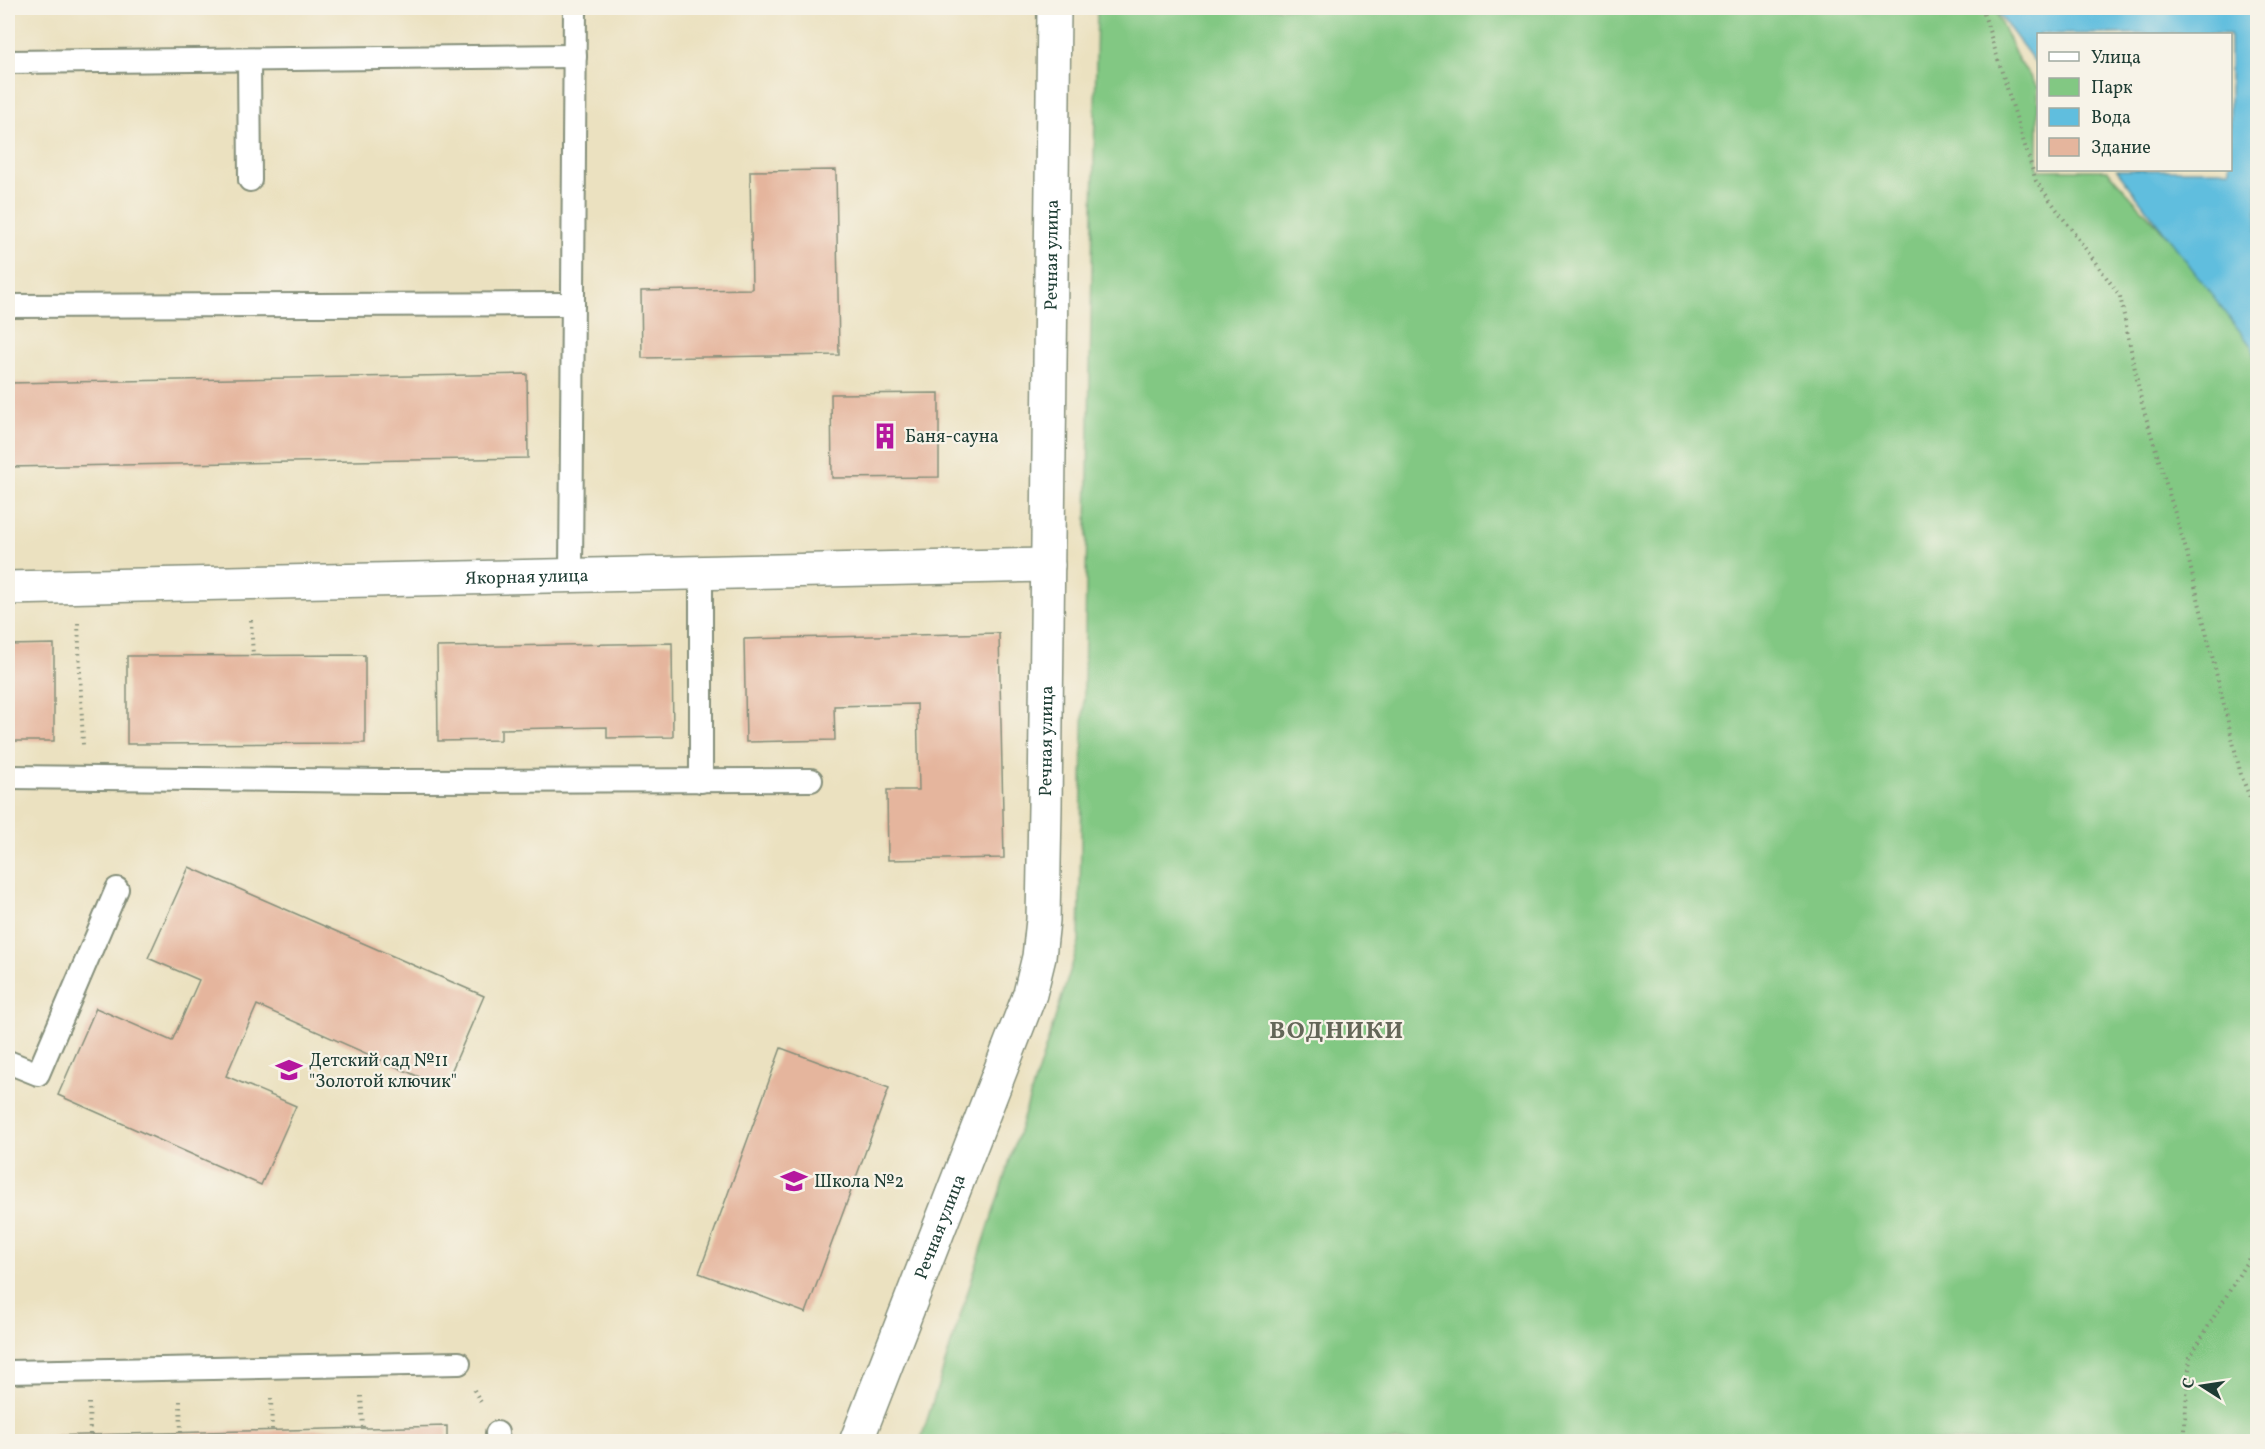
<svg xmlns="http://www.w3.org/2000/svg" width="2265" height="1449" font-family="Vollkorn,serif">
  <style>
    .green { fill: #82c883; stroke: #50825c; stroke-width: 1.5 }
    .water { fill: #60bede; stroke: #407e89; stroke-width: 1.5 }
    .building { fill: #e5b59d }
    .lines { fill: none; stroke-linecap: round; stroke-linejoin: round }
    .lane-casing { stroke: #858f7a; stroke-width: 26 }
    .street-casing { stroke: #858f7a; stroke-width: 36 }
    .path { stroke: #858f7a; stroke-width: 4; stroke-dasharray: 1.5 4.5; stroke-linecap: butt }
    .lane { stroke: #fff; stroke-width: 22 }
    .street { stroke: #fff; stroke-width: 33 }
    .labels { text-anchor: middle; stroke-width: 4.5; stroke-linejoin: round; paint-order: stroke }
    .street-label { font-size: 18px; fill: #1f3d34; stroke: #f7f3e8 }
    .poi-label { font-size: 18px; fill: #1f3d34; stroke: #f7f3e8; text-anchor: start }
    .district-label { font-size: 24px; font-weight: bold; letter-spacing: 1.5px; fill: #646759; stroke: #f7f3e8 }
  </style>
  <rect width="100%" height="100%" fill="#f7f3e8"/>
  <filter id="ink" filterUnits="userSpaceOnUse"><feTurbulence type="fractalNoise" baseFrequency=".0167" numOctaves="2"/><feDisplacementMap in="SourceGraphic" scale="12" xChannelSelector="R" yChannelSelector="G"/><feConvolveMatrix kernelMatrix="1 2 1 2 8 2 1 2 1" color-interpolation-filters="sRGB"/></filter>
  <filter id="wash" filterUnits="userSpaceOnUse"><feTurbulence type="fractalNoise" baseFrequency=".008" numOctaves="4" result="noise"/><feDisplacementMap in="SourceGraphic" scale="24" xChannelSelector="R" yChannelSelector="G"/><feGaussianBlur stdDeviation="1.35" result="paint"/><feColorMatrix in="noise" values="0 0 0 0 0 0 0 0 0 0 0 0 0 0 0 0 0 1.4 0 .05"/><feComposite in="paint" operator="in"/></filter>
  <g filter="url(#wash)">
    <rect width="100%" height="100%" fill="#ebe1c0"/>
    <path class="green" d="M 1097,8 L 1994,8 L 2019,61 L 2038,87 L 2038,170 L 2107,170 L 2196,268 L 2252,347 L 2257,367 L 2257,1441 L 920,1442 L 1079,943 Z"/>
    <path class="water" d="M 1994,8 L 2257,8 L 2257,368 L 2252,347 L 2117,170 L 2230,170 L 2230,34 L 2038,34 L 2038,66 Z"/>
    <g id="blocks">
      <g class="building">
        <path d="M 836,170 L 839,355 L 642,358 L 641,291 L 752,289 L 750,171 Z"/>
        <path d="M 527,374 L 528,458 L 8,467 L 8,383 Z"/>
        <path d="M 939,393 L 939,477 L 832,478 L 831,394 Z"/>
        <path d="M 999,633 L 1004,858 L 888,860 L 887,790 L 919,790 L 917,704 L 834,706 L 835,740 L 746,742 L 744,639 Z"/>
        <path d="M 672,643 L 673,737 L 607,738 L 607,727 L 501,729 L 501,740 L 438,741 L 437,647 Z"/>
        <path d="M 54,644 L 54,741 L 8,741 L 8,645 Z"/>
        <path d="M 365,655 L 365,743 L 127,744 L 127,656 Z"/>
        <path d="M 189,867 L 484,996 L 444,1088 L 257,1005 L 226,1076 L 296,1106 L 261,1185 L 58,1095 L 96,1008 L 172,1041 L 199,980 L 148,958 Z"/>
        <path d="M 781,1048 L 889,1088 L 806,1313 L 699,1273 Z"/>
        <path d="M 447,1426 L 447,1442 L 8,1442 L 8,1437 Z"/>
      </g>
    </g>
  </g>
  <g filter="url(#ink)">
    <use href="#blocks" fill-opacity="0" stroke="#858f7a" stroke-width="1.5"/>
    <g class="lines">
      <g class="lane-casing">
        <g id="lane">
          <path d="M 249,60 L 250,180"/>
          <path d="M 8,62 L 575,56"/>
          <path d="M 8,306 L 573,304"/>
          <path d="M 571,575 L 575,8"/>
          <path d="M 8,777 L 387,781 L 811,780"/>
          <path d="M 701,781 L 701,572"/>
          <path d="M 8,1062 L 38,1074 L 117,889"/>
          <path d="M 8,1372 L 459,1363"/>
          <path d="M 497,1433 L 498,1442"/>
        </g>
      </g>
      <g class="street-casing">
        <g id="street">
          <path id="s1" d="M 8,588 L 1048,565"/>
          <path id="s2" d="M 856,1442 L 1030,994 L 1039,957 L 1043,920 L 1045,806 L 1054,8"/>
        </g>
      </g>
      <g class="path">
        <path d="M 1982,8 L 2036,181 L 2120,296 L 2142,404 L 2187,553 L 2241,775 L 2258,818"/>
        <path d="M 251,620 L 253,656"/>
        <path d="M 78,623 L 83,745"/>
        <path d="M 474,1390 L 482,1404"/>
        <path d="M 361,1396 L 363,1428"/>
        <path d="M 271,1398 L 272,1430"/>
        <path d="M 180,1401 L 181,1433"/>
        <path d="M 89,1403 L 90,1435"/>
        <path d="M 2183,1442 L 2190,1357 L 2258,1243"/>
      </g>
      <use href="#lane" class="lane"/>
      <use href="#street" class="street"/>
    </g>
  </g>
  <defs>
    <g id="building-bare" transform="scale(2.07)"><path d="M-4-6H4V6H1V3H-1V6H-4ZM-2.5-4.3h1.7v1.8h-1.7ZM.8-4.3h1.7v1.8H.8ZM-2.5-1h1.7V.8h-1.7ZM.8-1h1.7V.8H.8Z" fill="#b5179e" stroke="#f7f3e8" stroke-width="2.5" paint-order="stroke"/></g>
    <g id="school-bare" transform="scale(2.07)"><path d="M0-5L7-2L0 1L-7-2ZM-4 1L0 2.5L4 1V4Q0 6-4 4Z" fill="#b5179e" stroke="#f7f3e8" stroke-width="2.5" paint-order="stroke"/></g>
  </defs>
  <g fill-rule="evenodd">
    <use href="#building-bare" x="885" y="436"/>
    <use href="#school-bare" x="289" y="1070"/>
    <use href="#school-bare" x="794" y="1181"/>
  </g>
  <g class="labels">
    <g class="street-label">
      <text dy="6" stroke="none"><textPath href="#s2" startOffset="1221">Речная улица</textPath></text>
      <text dy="6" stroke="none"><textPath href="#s1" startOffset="519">Якорная улица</textPath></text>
      <text dy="6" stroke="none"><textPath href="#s2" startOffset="735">Речная улица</textPath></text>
      <text dy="6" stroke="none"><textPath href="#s2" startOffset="231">Речная улица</textPath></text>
    </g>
    <g class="poi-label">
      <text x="905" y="442">Баня-сауна</text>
      <text x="309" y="1066">Детский сад №11<tspan x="309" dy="21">"Золотой ключик"</tspan></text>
      <text x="814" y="1187">Школа №2</text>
    </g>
    <g class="district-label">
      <text x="1337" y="1038">ВОДНИКИ</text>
    </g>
  </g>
  <rect width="2265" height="1449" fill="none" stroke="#f7f3e8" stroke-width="30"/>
  <rect x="2037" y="33" width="195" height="138" fill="#f7f3e8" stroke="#a1aaa0" stroke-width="1.5"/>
  <rect x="2049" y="52" width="30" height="9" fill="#ffffff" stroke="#a1aaa0" stroke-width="1.5"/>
  <text x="2091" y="63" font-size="18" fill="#1f3d34">Улица</text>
  <rect x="2049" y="78" width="30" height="18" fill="#82c883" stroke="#a1aaa0" stroke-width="1.5"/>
  <text x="2091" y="93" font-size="18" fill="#1f3d34">Парк</text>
  <rect x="2049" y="108" width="30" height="18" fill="#60bede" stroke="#a1aaa0" stroke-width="1.5"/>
  <text x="2091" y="123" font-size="18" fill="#1f3d34">Вода</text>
  <rect x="2049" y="138" width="30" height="18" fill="#e5b59d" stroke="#a1aaa0" stroke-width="1.5"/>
  <text x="2091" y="153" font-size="18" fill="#1f3d34">Здание</text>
  <g transform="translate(2202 1386) rotate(282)" stroke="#f7f3e8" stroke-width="4.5" paint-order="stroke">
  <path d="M0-4.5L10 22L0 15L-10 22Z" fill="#1f3d34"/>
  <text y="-9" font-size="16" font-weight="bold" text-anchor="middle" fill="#1f3d34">С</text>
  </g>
</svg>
